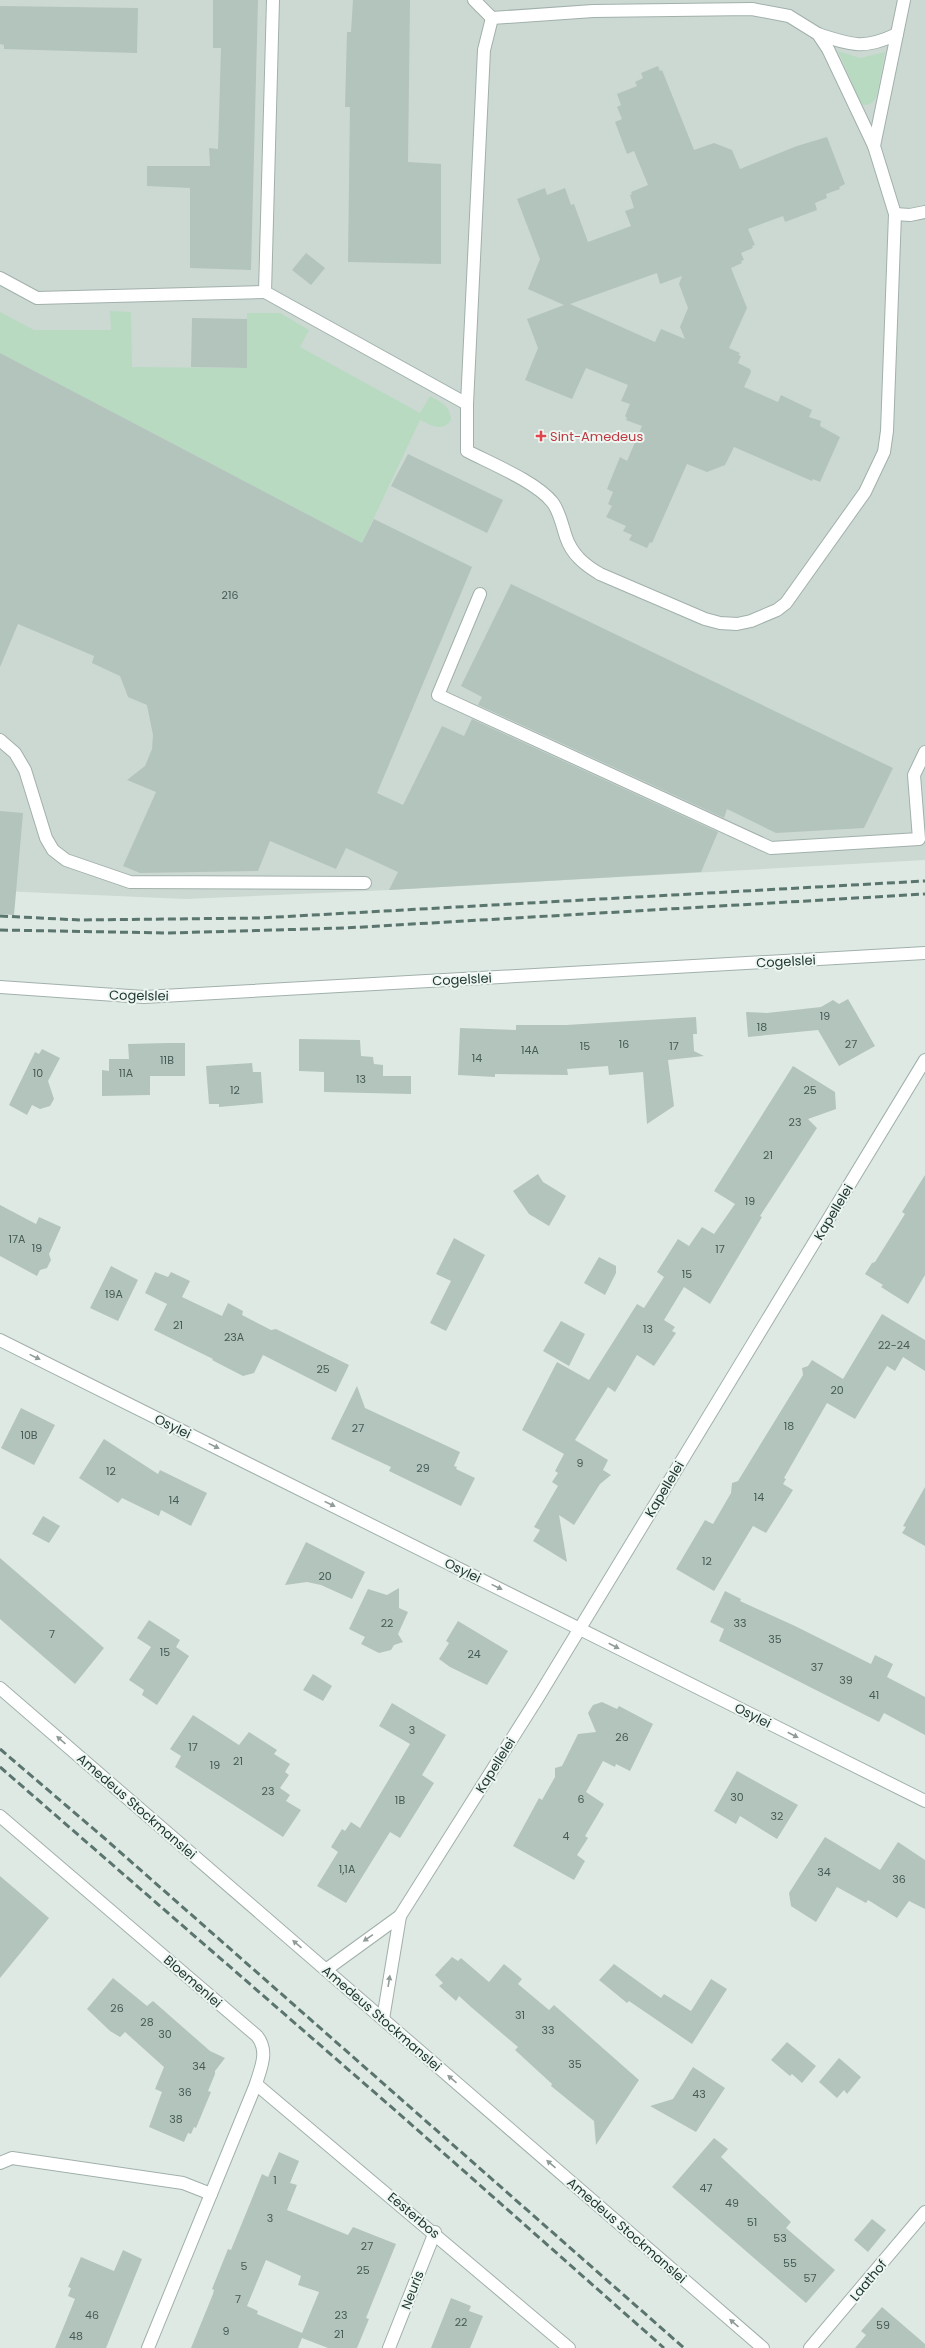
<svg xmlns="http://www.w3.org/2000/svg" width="925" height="2348" font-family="Poppins,sans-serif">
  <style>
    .built { fill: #ccd9d3 }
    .green { fill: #b7dac1 }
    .building { fill: #b3c4bd; fill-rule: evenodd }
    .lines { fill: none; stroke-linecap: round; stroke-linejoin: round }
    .minor-casing { stroke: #a1b0ab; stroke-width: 14 }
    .minor { stroke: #fff; stroke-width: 12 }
    .rail { stroke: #5a746e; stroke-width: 3; stroke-dasharray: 8 4; stroke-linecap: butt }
    .oneway { fill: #909c98 }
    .health-dot { fill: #e0444e; stroke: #eef6f2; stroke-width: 1.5 }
    .labels { text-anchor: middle; stroke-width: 4; stroke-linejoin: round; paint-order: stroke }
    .number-label { font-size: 11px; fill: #455b55 }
    .health-label { font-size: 13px; fill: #be3a42; stroke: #eef6f2; text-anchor: start }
    .street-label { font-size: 13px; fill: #203832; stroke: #eef6f2 }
  </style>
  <rect width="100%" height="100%" fill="#dee9e4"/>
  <path class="built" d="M 0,0 L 925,0 L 925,860 L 389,890 L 186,899 L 0,891 Z"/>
  <g class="green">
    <path d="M 838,51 L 860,58 L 885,52 L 877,95 C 874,102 871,105 863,105 L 860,101 Z"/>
    <path d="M 110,311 L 131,312 L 132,367 L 246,368 L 247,313 L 280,313 L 309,330 L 300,347 L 420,413 L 430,396 C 441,402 450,405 451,420 C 442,433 431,425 420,420 L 362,543 L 0,353 L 0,312 L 34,330 L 111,330 Z"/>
  </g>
  <g class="building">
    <path d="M 213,0 L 258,0 L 251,270 L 190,268 L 190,188 L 147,186 L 147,166 L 210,166 L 209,148 L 218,149 L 221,48 L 213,48 Z"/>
    <path d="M 353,0 L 410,0 L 408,162 L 441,164 L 441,264 L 348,262 L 350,107 L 345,107 L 347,32 L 351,32 Z"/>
    <path d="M 0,6 L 138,8 L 137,53 L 4,49 L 4,45 L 0,44 Z"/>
    <path d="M 658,66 L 660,71 L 662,70 L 694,150 L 714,143 L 732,150 L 740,169 L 797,146 L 827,137 L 845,184 L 839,187 L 840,189 L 826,194 L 827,198 L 815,203 L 817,210 L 785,222 L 783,216 L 748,229 L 755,245 L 752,246 L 753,248 L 741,253 L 744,260 L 741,261 L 742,263 L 731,268 L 747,308 L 729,348 L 740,353 L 738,355 L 741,356 L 738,363 L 750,369 L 751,372 L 744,387 L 778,402 L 781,395 L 812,410 L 809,417 L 821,421 L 820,426 L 840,437 L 820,482 L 813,479 L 812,481 L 734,447 L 725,465 L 707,472 L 687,464 L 652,543 L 650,542 L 647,548 L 629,540 L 632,535 L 623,531 L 626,526 L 606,517 L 612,506 L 608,504 L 613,492 L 607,489 L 620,457 L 627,461 L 642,426 L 626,420 L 627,418 L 625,416 L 630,404 L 621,401 L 628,385 L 586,368 L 572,399 L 525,380 L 538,348 L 527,319 L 564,305 L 528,289 L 540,259 L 517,199 L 545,188 L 547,195 L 565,188 L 571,205 L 574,204 L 588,242 L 631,226 L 625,211 L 634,208 L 630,195 L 632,194 L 631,192 L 648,185 L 634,151 L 627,154 L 615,122 L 622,119 L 617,107 L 621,105 L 617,94 L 637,86 L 635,82 L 643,78 L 641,73 ZM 657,273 L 660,284 L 682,276 L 679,284 L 688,308 L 680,327 L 685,339 L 661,329 L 655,342 L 570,304 Z"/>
    <path d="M 306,253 L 325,268 L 311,285 L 292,270 Z"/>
    <path d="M 192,318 L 247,319 L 247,368 L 191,367 Z"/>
    <path d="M 0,353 L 362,543 L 374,519 L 472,567 L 377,793 L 403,805 L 442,726 L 464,736 L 472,719 L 718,832 L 701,872 L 389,890 L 398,872 L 346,848 L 336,869 L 270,841 L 258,871 L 140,873 L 123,866 L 156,792 L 127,780 L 145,766 L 152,749 L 153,735 L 147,705 L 128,697 L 120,676 L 92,663 L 94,656 L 18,624 L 0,667 Z"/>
    <path d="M 408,454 L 503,500 L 487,533 L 391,486 Z"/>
    <path d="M 511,584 L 893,768 L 864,828 L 776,833 L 727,809 L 724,818 L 478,705 L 482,697 L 461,686 Z"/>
    <path d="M 0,811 L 23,813 L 14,915 L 0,914 Z"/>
    <path d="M 848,999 L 875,1046 L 839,1066 L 818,1030 L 748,1037 L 746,1012 L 767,1013 L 821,1007 L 833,1000 L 839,1004 Z"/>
    <path d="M 696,1017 L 697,1034 L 693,1034 L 694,1051 L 704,1056 L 668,1060 L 674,1106 L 647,1124 L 643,1072 L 609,1075 L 608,1066 L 567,1069 L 568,1075 L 495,1074 L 495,1077 L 458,1075 L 460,1028 L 516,1030 L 516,1025 L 566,1025 Z"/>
    <path d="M 299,1039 L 360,1040 L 361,1056 L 373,1057 L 374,1064 L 383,1065 L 383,1076 L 411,1076 L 411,1094 L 324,1092 L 324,1072 L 299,1071 Z"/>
    <path d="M 168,1043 L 185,1043 L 185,1076 L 150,1076 L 150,1095 L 102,1096 L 102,1070 L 109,1071 L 109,1059 L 129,1059 L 128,1044 Z"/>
    <path d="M 42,1049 L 60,1058 L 48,1081 L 54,1099 L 50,1106 L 40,1109 L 32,1105 L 27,1115 L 9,1105 L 35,1052 L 39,1054 Z"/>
    <path d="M 252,1063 L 253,1072 L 261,1072 L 263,1103 L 219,1107 L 219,1104 L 209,1104 L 206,1066 Z"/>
    <path d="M 793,1066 L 835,1092 L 836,1109 L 808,1119 L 817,1128 L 760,1216 L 762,1217 L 710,1304 L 684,1287 L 664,1320 L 675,1327 L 672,1331 L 676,1333 L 654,1366 L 637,1355 L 615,1392 L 608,1387 L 575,1440 L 608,1460 L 603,1470 L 611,1475 L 600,1484 L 574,1525 L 559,1515 L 567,1562 L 533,1541 L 540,1530 L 534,1527 L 558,1486 L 552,1482 L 558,1473 L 555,1471 L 564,1454 L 522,1430 L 557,1362 L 589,1380 L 637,1304 L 644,1308 L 664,1277 L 657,1272 L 678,1239 L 689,1246 L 702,1227 L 714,1234 L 735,1204 L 714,1191 Z"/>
    <path d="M 538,1174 L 543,1182 L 566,1196 L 549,1226 L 529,1214 L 513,1191 Z"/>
    <path d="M 925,1175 L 925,1275 L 908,1304 L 881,1287 L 883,1285 L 865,1274 L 872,1263 L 875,1262 L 905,1214 L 902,1212 Z"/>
    <path d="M 0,1205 L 36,1224 L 39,1217 L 61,1227 L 49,1254 L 51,1260 L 47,1268 L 40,1270 L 37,1276 L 0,1256 Z"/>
    <path d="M 454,1238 L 485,1255 L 446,1331 L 430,1323 L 451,1281 L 436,1274 Z"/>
    <path d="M 599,1257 L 616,1266 L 616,1273 L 605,1295 L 584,1283 Z"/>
    <path d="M 111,1266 L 138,1280 L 118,1321 L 90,1308 Z"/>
    <path d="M 155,1272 L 168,1277 L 171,1272 L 190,1281 L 182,1297 L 222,1316 L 228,1303 L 243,1311 L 242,1315 L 271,1330 L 276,1329 L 349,1365 L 336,1392 L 263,1355 L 254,1373 L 243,1376 L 212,1360 L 213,1359 L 154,1330 L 167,1304 L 145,1293 Z"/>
    <path d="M 882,1314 L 925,1340 L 925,1371 L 903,1357 L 895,1371 L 887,1366 L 855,1419 L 827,1403 L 784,1478 L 786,1479 L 783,1484 L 793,1490 L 766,1533 L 753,1526 L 714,1591 L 676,1569 L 705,1520 L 713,1524 L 731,1493 L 732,1483 L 738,1481 L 803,1375 L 802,1368 L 808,1366 L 812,1360 L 843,1379 Z"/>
    <path d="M 561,1321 L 585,1334 L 569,1366 L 543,1351 Z"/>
    <path d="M 357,1386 L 365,1408 L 460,1452 L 454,1466 L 457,1467 L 456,1469 L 475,1478 L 461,1506 L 389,1471 L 391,1467 L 331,1439 Z"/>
    <path d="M 21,1408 L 55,1425 L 34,1465 L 1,1448 Z"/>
    <path d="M 104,1439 L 158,1474 L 160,1470 L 207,1493 L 191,1526 L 161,1510 L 159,1516 L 122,1498 L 118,1503 L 79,1478 Z"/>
    <path d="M 925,1487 L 925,1546 L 902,1533 L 906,1527 L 903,1526 Z"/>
    <path d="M 43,1516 L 60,1526 L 49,1543 L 32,1534 Z"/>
    <path d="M 306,1542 L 365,1572 L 352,1599 L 321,1585 L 307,1582 L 285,1585 Z"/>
    <path d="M 0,1558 L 104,1648 L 75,1684 L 0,1619 Z"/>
    <path d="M 399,1588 L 399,1608 L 408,1612 L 398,1634 L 403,1642 L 394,1645 L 391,1650 L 379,1653 L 361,1644 L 365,1637 L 349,1629 L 368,1589 L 387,1595 Z"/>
    <path d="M 725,1591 L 741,1599 L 740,1601 L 795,1626 L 871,1664 L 875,1655 L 893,1664 L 887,1677 L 925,1697 L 925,1735 L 884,1713 L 879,1722 L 719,1641 L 724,1629 L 710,1622 Z"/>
    <path d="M 149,1620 L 180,1640 L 176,1647 L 189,1656 L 157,1705 L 142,1695 L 144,1690 L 129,1680 L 151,1647 L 137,1638 Z"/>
    <path d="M 458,1621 L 508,1651 L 487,1685 L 450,1667 L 439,1659 L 449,1643 L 446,1641 Z"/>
    <path d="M 313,1674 L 332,1686 L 323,1701 L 303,1690 Z"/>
    <path d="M 602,1702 L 617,1709 L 619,1706 L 653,1724 L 630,1771 L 616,1764 L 615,1767 L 603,1761 L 586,1792 L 604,1804 L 585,1836 L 588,1838 L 577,1855 L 585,1861 L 574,1880 L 513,1846 L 539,1798 L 542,1800 L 555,1777 L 555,1768 L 562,1766 L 578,1734 L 596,1732 L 588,1713 L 593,1705 Z"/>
    <path d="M 392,1703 L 446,1735 L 422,1775 L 434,1783 L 400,1838 L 390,1832 L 346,1903 L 317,1886 L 338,1852 L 331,1847 L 342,1829 L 345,1831 L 351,1822 L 360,1828 L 410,1744 L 379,1726 Z"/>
    <path d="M 193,1715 L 239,1745 L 249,1732 L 277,1750 L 274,1754 L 290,1764 L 285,1772 L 289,1775 L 280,1788 L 290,1795 L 286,1801 L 301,1810 L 283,1837 L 175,1767 L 181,1756 L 170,1749 Z"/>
    <path d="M 737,1771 L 798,1805 L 777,1839 L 740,1816 L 736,1824 L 714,1811 Z"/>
    <path d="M 825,1837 L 880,1870 L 898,1842 L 925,1860 L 925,1909 L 909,1901 L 897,1918 L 868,1900 L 866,1903 L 837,1887 L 816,1922 L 791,1906 L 789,1893 Z"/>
    <path d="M 0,1876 L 49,1918 L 0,1978 Z"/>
    <path d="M 452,1957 L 458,1961 L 461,1958 L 489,1982 L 504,1964 L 522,1979 L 518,1984 L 549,2010 L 554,2005 L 639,2080 L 596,2145 L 594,2121 L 551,2086 L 552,2084 L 515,2050 L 518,2047 L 471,2007 L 459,1996 L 456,2001 L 439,1986 L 443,1983 L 435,1975 Z"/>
    <path d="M 614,1964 L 661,1998 L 664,1994 L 691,2011 L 711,1979 L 727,1989 L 692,2044 L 629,2001 L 627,2003 L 599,1980 Z"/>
    <path d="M 113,1978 L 147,2006 L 153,2001 L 210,2051 L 225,2058 L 215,2071 L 215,2074 L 208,2091 L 211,2092 L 196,2128 L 194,2127 L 191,2134 L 188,2133 L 184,2142 L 149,2127 L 162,2092 L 155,2089 L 164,2067 L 125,2032 L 120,2037 L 110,2031 L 87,2009 Z"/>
    <path d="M 787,2042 L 816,2066 L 802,2083 L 792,2074 L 790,2076 L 771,2060 Z"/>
    <path d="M 839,2058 L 861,2077 L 847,2094 L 844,2090 L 837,2098 L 819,2082 Z"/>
    <path d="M 693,2067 L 725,2088 L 696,2132 L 650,2106 L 673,2099 Z"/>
    <path d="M 714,2138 L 728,2149 L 721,2157 L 791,2222 L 786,2228 L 835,2270 L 806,2303 L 672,2187 Z"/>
    <path d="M 279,2152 L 299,2161 L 290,2183 L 297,2185 L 287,2210 L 348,2235 L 353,2227 L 396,2244 L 366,2318 L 369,2319 L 357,2348 L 328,2348 L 302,2338 L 298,2348 L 191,2348 L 213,2294 L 214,2290 L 212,2289 L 228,2249 L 231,2250 L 262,2174 L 268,2177 ZM 266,2260 L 301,2276 L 298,2285 L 319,2292 L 302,2333 L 257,2314 L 258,2311 L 247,2306 Z"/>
    <path d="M 872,2219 L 886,2230 L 868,2252 L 854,2240 Z"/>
    <path d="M 123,2250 L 142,2259 L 106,2348 L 55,2348 L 75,2299 L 68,2296 L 71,2288 L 68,2287 L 81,2257 L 114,2271 Z"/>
    <path d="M 451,2298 L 471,2306 L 469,2311 L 483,2316 L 470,2348 L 431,2348 Z"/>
    <path d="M 882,2307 L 925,2344 L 925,2348 L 855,2348 L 866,2335 L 861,2331 Z"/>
  </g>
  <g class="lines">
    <g class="minor-casing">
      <g id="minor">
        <path d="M 273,0 L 265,292 L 467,404 L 467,451 C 490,463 537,482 553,503 C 560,513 562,525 566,537 C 572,555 585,565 600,574 L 705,619 L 720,623 L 737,624 L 751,621 L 777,610 L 786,603 L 865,492 L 884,452 L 887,431 L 895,214 L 874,146 L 904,0"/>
        <path d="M 474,0 L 492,18 L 593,11 L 752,9 L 789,16 L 818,34 L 828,49 L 874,146"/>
        <path d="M 818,34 C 851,45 864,50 897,34"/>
        <path d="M 895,214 L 910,215 L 925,212"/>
        <path d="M 0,278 L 37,298 L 265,292"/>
        <path d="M 467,404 L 484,50 L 492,18"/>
        <path d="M 480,594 L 438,695 L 771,848 L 919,839 L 914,775 L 925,752"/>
        <path d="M 0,740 L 15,753 L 25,770 L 46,838 L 53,850 L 66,860 L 130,882 L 365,883"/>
        <path d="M 0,987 L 144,997 L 925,953"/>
        <path d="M 0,1340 L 925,1801"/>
        <path d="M 0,1688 L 763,2348"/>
        <path d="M 0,1816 L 257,2036 C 269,2051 261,2067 256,2084 L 148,2348"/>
        <path d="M 327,1969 L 400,1916 L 537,1699 L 925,1060"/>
        <path d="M 383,2019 L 400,1916"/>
        <path d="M 256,2084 L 569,2348"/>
        <path d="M 0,2163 L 12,2158 L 183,2183 L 211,2194"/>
        <path d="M 389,2348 L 435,2232"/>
        <path d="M 810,2348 L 925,2212"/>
      </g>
    </g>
    <use href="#minor" class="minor"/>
    <g class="rail">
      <path d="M 0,916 L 80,920 L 260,918 L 925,881"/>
      <path d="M 0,930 L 169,933 L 345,928 L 925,894"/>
      <path d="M 0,1749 L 103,1837 L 684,2348"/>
      <path d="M 0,1767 L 396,2111 L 664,2348"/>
    </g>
  </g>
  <defs><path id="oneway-solid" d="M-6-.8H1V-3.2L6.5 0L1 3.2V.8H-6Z"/></defs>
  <g class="oneway">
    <use href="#oneway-solid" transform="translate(35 1357) rotate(26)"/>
    <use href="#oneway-solid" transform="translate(214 1446) rotate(26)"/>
    <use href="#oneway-solid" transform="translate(330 1504) rotate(26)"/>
    <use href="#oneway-solid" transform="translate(497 1587) rotate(26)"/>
    <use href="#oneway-solid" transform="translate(614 1646) rotate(27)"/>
    <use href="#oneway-solid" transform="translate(793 1735) rotate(27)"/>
    <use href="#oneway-solid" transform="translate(61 1740) rotate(-139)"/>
    <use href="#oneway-solid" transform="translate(368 1938) rotate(145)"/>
    <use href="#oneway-solid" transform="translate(297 1944) rotate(-139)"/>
    <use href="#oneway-solid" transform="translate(389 1981) rotate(-81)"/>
    <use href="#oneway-solid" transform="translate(452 2079) rotate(-139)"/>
    <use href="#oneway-solid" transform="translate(551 2164) rotate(-139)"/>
    <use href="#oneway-solid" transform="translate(734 2323) rotate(-139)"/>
  </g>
  <path class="health-dot" d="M539 430h4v4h4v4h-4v4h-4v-4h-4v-4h4z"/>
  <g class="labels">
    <g class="number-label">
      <text x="230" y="599">216</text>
      <text x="825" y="1020">19</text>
      <text x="762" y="1031">18</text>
      <text x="624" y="1048">16</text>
      <text x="851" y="1048">27</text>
      <text x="585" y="1050">15</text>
      <text x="674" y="1050">17</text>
      <text x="530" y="1054">14A</text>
      <text x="477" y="1062">14</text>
      <text x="167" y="1064">11B</text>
      <text x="38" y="1077">10</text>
      <text x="126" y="1077">11A</text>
      <text x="361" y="1083">13</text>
      <text x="235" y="1094">12</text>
      <text x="810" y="1094">25</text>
      <text x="795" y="1126">23</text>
      <text x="768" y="1159">21</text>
      <text x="750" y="1205">19</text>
      <text x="17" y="1243">17A</text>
      <text x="37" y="1252">19</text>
      <text x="720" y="1253">17</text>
      <text x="687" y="1278">15</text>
      <text x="114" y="1298">19A</text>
      <text x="178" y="1329">21</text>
      <text x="648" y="1333">13</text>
      <text x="234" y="1341">23A</text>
      <text x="894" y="1349">22-24</text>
      <text x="323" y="1373">25</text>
      <text x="837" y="1394">20</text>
      <text x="789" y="1430">18</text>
      <text x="358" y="1432">27</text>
      <text x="29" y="1439">10B</text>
      <text x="580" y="1467">9</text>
      <text x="423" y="1472">29</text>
      <text x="111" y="1475">12</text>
      <text x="759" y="1501">14</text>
      <text x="174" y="1504">14</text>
      <text x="707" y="1565">12</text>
      <text x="325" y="1580">20</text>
      <text x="387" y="1627">22</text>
      <text x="740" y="1627">33</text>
      <text x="52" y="1638">7</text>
      <text x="775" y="1643">35</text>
      <text x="165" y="1656">15</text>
      <text x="474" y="1658">24</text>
      <text x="817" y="1671">37</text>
      <text x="846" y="1684">39</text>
      <text x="874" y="1699">41</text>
      <text x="412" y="1734">3</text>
      <text x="622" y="1741">26</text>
      <text x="193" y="1751">17</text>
      <text x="238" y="1765">21</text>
      <text x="215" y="1769">19</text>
      <text x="268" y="1795">23</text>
      <text x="737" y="1801">30</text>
      <text x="581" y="1803">6</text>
      <text x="400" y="1804">1B</text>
      <text x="777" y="1820">32</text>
      <text x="566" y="1840">4</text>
      <text x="347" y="1873">1,1A</text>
      <text x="824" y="1876">34</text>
      <text x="899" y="1883">36</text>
      <text x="117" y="2012">26</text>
      <text x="520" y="2019">31</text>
      <text x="147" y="2026">28</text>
      <text x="548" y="2034">33</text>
      <text x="165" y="2038">30</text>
      <text x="575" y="2068">35</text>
      <text x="199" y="2070">34</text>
      <text x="185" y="2096">36</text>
      <text x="699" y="2098">43</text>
      <text x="176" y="2123">38</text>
      <text x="275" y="2184">1</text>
      <text x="706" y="2192">47</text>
      <text x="732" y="2207">49</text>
      <text x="270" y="2222">3</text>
      <text x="752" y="2226">51</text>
      <text x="780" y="2242">53</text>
      <text x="367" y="2250">27</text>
      <text x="790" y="2267">55</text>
      <text x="244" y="2270">5</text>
      <text x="363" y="2274">25</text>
      <text x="810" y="2282">57</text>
      <text x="238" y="2303">7</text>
      <text x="92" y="2319">46</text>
      <text x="341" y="2319">23</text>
      <text x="461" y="2326">22</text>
      <text x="883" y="2329">59</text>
      <text x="226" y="2335">9</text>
      <text x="339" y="2338">21</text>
      <text x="76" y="2340">48</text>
    </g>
    <g class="health-label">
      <text x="550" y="441">Sint-Amedeus</text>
    </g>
    <g class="street-label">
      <text transform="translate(786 961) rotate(-3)" y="5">Cogelslei</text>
      <text transform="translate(462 979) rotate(-3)" y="5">Cogelslei</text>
      <text transform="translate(139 995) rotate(1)" y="5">Cogelslei</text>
      <text transform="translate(833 1212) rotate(-59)" y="5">Kapellelei</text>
      <text transform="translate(173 1426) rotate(26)" y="5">Osylei</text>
      <text transform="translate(664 1489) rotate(-59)" y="5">Kapellelei</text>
      <text transform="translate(463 1570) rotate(26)" y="5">Osylei</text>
      <text transform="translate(753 1715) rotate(27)" y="5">Osylei</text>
      <text transform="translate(495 1765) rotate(-58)" y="5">Kapellelei</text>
      <text transform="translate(137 1806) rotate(41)" y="5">Amedeus Stockmanslei</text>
      <text transform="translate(193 1981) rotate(41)" y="5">Bloemenlei</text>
      <text transform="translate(382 2018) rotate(41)" y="5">Amedeus Stockmanslei</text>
      <text transform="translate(414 2215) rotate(40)" y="5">Eesterbos</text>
      <text transform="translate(627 2230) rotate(41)" y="5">Amedeus Stockmanslei</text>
      <text transform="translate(868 2280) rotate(-50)" y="5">Laathof</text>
      <text transform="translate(412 2290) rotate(-69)" y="5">Neuris</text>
    </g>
  </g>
</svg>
